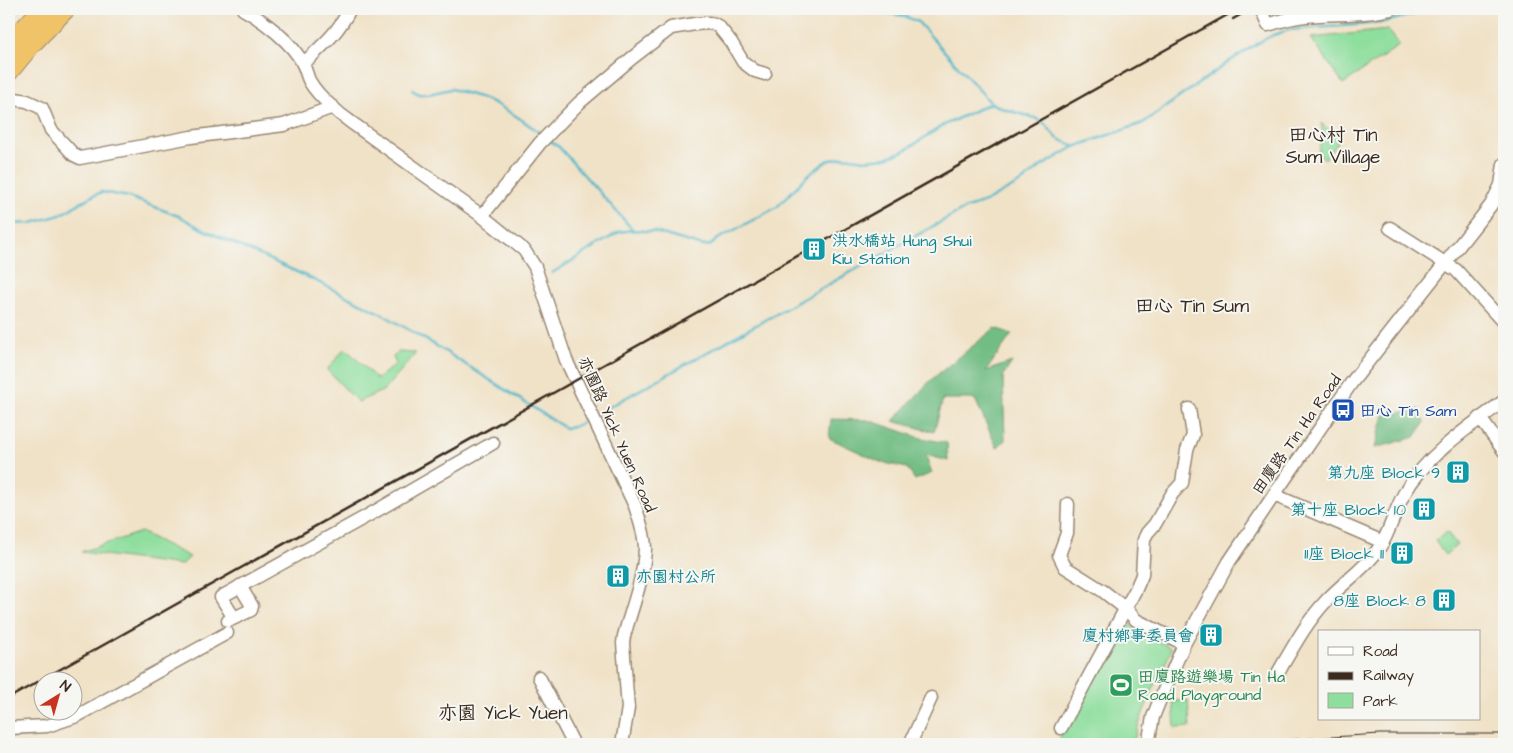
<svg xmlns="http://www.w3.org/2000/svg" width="1513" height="753" font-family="'Architects Daughter','LXGW WenKai TC',sans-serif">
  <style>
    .green { fill: #8ede9d; stroke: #64845e }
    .forest { fill: #72bd84; stroke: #567451 }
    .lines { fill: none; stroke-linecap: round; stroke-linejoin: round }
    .stream { stroke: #4cb7c9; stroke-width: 2.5 }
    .minor-casing { stroke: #968672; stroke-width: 15 }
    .highway-casing { stroke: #968672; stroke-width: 20 }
    .minor { stroke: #fff; stroke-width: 12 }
    .highway { stroke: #f1c369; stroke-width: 18 }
    .tram { stroke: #3b2a1e; stroke-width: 1 }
    .rail { stroke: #3b2a1e; stroke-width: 2.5 }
    .labels { text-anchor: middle; stroke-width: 4; stroke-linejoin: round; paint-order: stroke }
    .culture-label { font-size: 16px; fill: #0d838f; stroke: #f6f6f2; text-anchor: end }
    .transit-label { font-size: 16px; fill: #164399; stroke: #f6f6f2; text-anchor: start }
    .street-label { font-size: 16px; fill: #3b2a1e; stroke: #f6f6f2 }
    .leisure-label { font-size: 16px; fill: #27864d; stroke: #f6f6f2; text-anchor: start }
    .quarter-label { font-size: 19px; fill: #3b2a1e; stroke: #f6f6f2 }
  </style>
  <rect width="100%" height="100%" fill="#f6f6f2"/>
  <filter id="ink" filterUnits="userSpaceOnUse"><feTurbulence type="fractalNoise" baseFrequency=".02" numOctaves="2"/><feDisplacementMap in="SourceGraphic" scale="10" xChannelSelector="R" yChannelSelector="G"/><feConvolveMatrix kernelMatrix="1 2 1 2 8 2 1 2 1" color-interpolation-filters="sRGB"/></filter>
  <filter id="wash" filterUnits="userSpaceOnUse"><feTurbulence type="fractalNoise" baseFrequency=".0096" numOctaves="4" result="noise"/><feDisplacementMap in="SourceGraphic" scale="20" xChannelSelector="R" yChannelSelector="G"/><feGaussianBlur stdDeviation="1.12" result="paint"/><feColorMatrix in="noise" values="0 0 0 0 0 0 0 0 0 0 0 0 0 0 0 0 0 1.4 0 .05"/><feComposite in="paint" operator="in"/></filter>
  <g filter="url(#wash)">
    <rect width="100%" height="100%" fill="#f0e2c7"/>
    <g class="green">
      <path d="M 1388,30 L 1400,45 L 1343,84 L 1311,38 Z"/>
      <path d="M 1321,123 L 1340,139 L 1325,159 L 1318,153 L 1323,135 Z"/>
      <path d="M 345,348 L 377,379 L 396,364 L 393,357 L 398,352 L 416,353 L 384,390 L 358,402 L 327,370 Z"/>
      <path d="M 141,532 L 190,557 L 181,565 L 81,552 Z"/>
      <path d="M 1447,532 L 1457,545 L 1445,555 L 1435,541 Z"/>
      <path d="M 1120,624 L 1131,626 L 1171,648 C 1169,659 1161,670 1157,680 C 1148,700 1140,719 1134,740 L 1088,744 L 1058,744 L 1063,730 Z"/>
      <path d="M 1188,700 L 1190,727 L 1175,728 L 1173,701 Z"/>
    </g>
    <g class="forest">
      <path d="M 995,328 L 1012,334 L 986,371 L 1012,362 L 1003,376 L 1005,440 L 997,448 L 975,399 L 943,399 L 934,432 L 893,421 L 932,379 Z"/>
      <path d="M 1419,409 L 1425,422 L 1415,437 L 1375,448 L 1384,415 Z"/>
      <path d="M 831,419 L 868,420 L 921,438 L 947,443 L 948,461 L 926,455 L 932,473 L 915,480 L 907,468 L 880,462 L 829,438 Z"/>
    </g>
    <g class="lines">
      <g class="stream">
        <path d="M 858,9 L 904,16 L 918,22 L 991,103 L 1004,109 L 1035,118 L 1044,123 L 1057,138 L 1073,146"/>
        <path d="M 412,90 L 419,94 L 428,94 L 451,89 L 479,97 L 494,103 L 516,116 L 542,134"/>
        <path d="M 549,140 L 559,147 L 633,230"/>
        <path d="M 9,224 L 32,223 L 60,215 L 90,197 L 102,192 L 129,197 L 181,217 L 200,228 L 310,278 L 382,314 L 435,345 L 565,428 L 573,427 L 587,420"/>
        <path d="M 552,273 L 619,232 L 633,230 L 655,232 L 703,246 L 711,245 L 716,240 L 777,207 L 807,176 L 827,161 L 844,157 L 865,160 L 886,158 L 904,151 L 942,126 L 991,103"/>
        <path d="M 600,412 L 964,209 L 985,202 L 1023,181 L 1040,167 L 1074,147 L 1143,123 L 1233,59 L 1258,43 L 1273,35 L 1289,30 L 1380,23 L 1412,15 L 1423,9"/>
        <path d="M 9,736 L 27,736 L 48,732"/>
      </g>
    </g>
  </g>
  <g filter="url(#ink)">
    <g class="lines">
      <g class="minor-casing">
        <g id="minor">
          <path d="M 243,9 C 263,20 293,43 303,64 C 306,70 307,77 310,82 C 318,96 339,114 352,123 L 482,216 L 524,250 L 535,267 L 566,360 L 635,506 C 639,519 645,534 645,548 C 644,578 632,607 624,636 L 623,643 L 628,708 L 622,744"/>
          <path d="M 1261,9 L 1268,25 C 1280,21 1292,17 1306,16 C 1334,13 1364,16 1391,9"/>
          <path d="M 303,64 C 323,45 337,34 350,9"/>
          <path d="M 9,98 L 27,101 L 42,108 L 51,130 L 74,155 L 80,158 L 191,137 L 284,125 L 333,107"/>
          <path d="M 482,216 L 540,143 L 579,103 L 632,58 L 671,28 L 695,24 L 708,23 L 714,24 L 719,27 L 731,42 L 743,62 L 755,71 L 765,74"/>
          <path d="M 1390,228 L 1456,270 L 1504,323"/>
          <path d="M 1480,418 L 1504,451"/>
          <path d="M 1274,495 L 1383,542"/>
          <path d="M 1068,504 L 1067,533 L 1059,555 L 1065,567 L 1103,591 L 1126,609 L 1136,620 L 1184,644"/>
          <path d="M 234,618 L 221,597 L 376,511 L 493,443"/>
          <path d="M 228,621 L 251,610 L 252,606 L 240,586"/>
          <path d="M 1278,673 C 1293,647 1307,621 1327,600 C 1342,584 1360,572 1374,555 C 1389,537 1393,514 1404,494 C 1425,456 1470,426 1504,401"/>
          <path d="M 539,677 L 572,741 L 569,744"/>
          <path d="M 9,728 L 47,726 L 77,716 L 227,633"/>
          <path d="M 1061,728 L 1136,589 L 1142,575 L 1144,540 L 1147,533 L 1155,524 L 1172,494 L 1182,483 L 1187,450 L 1193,435 L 1189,409"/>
          <path d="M 910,744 L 931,698"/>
          <path d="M 1148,744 L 1153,717 L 1159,702 L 1184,644 L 1229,562 L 1274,495 L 1352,382 L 1491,205 L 1501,185 L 1504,164"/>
        </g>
      </g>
      <g class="highway-casing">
        <g id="highway">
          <path d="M 9,44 L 42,9"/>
          <path d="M 9,72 L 32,44 L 66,9"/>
        </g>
      </g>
      <use href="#minor" class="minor"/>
      <use href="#highway" class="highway"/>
      <path class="tram" d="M 1218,744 L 1380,734 L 1504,734"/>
      <g class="rail">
        <path d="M 1233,19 L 1251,9"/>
        <path d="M 9,698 L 1238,9"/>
      </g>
    </g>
  </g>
  <defs>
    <g id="building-square" transform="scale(1.25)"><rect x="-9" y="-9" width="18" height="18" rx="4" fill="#0f9aa8" stroke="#f6f6f2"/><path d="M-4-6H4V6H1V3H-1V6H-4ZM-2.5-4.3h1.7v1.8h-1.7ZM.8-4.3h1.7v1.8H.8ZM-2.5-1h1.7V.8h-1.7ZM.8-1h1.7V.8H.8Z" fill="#fff"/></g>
    <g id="bus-square" transform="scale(1.25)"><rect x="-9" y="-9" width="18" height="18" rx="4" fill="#1a4fb4" stroke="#f6f6f2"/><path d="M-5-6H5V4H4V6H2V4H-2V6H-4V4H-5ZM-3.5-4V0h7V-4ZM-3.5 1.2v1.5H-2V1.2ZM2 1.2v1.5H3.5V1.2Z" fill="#fff"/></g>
    <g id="stadium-square" transform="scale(1.25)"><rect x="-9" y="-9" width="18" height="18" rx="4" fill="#2e9e5b" stroke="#f6f6f2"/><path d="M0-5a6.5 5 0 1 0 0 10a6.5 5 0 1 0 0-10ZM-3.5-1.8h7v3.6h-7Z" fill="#fff"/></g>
  </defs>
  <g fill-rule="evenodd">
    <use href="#building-square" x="814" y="249"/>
    <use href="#bus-square" x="1343" y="410"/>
    <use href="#building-square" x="1458" y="472"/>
    <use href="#building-square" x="1424" y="509"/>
    <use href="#building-square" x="1402" y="553"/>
    <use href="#building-square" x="618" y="576"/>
    <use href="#building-square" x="1444" y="600"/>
    <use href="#building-square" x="1211" y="635"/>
    <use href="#stadium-square" x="1121" y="685"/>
  </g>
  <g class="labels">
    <g class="culture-label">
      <text x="832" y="246" text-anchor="start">洪水橋站 Hung Shui<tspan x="832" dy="18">Kiu Station</tspan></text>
      <text x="1440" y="478">第九座 Block 9</text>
      <text x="1406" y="515">第十座 Block 10</text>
      <text x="1384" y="559">11座 Block 11</text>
      <text x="636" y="582" text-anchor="start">亦園村公所</text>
      <text x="1426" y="606">8座 Block 8</text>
      <text x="1194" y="641">廈村鄉事委員會</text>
    </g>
    <g class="transit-label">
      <text x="1360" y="416">田心 Tin Sam</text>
    </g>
    <g class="street-label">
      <text transform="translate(618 434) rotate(66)" y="6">亦園路 Yick Yuen Road</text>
      <text transform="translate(1296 434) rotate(-55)" y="6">田廈路 Tin Ha Road</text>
    </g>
    <g class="leisure-label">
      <text x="1138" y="682">田廈路遊樂場 Tin Ha<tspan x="1138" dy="18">Road Playground</tspan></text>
    </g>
    <g class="quarter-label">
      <text x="1333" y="141">田心村 Tin<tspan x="1333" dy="22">Sum Village</tspan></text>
      <text x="1192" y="312">田心 Tin Sum</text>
      <text x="503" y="719">亦園 Yick Yuen</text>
    </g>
  </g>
  <rect width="1513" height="753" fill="none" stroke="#f6f6f2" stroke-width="30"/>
  <rect x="1318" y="630" width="162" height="90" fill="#f6f6f2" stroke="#aba49d"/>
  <rect x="1328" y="647" width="25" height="8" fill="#ffffff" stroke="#aba49d"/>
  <text x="1363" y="656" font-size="15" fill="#3b2a1e">Road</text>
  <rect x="1328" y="672" width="25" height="8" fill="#3b2a1e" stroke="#aba49d"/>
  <text x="1363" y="680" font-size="15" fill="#3b2a1e">Railway</text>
  <rect x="1328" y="693" width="25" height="15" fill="#8ede9d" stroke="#aba49d"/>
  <text x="1363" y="706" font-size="15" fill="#3b2a1e">Park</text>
  <g transform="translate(58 696) rotate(37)"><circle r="24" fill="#f6f6f2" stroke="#aba49d"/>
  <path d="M0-4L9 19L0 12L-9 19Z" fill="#c8321e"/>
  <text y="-8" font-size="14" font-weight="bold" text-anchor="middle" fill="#3b2a1e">N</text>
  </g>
</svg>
